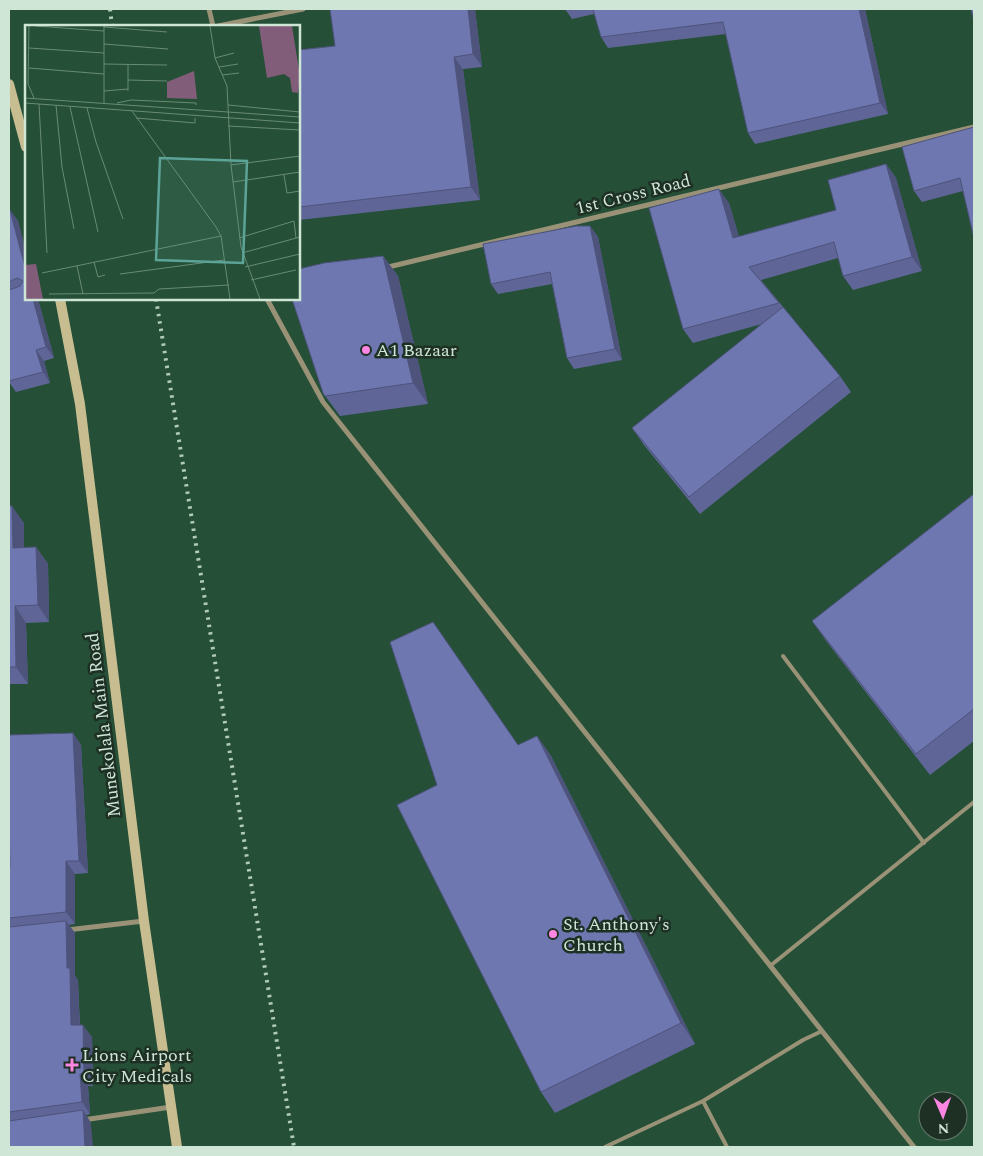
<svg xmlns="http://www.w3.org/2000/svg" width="983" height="1156" font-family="Spectral,serif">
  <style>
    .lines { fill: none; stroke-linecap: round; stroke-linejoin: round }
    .lane { stroke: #999277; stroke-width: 4 }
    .street { stroke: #999277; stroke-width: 5 }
    .secondary { stroke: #c7bd91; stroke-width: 10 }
    .rail { stroke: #b0cbba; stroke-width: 4; stroke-dasharray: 2.5 5; stroke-linecap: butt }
    .wall { fill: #5f6697 }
    .shaded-wall { fill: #4d537b }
    .building { fill: #6e77b0; stroke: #4d537b }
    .poi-dot { fill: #fd86e2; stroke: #1e3024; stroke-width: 2 }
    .labels { text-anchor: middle; stroke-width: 5; stroke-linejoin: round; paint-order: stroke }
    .street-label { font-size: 18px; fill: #cfe6d7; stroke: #1e3024 }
    .poi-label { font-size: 18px; fill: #cfe6d7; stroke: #1e3024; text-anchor: start }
    .inset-road { fill: none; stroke: #698b76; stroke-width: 1 }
    .view { fill: #5ca398; fill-opacity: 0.15; stroke: #5ca398; stroke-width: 2.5 }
    .inset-edge { fill: none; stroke: #cfe6d7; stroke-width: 2.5 }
  </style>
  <rect width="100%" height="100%" fill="#254f36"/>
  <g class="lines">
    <g class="lane">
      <path d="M 783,656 L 924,843"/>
      <path d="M 770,966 L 974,802"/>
      <path d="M 703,1101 L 727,1147"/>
      <path d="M 605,1147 L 703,1101 L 803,1040 L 822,1031"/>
    </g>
    <g class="street">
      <path d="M 209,9 L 213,26"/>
      <path d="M 218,26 L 303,9"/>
      <path d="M 384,268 L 974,127"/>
      <path d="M 267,299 L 323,402 L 914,1147"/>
      <path d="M 67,930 L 144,921"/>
      <path d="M 83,1120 L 171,1107"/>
    </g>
    <g class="secondary">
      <path d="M 9,84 L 26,147"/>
      <path d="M 60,299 L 80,404 L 144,921 L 177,1147"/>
    </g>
    <g class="rail">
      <path d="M 110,9 L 112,26"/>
      <path d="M 156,299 L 294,1147"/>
    </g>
  </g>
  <g class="wall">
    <path d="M 475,9 L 482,67 L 463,69 L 480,200 L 299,220 L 299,50 L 335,46 Z"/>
    <path d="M 565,9 L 865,9 L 888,114 L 755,144 L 748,133 L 726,34 L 608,48 L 601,37 L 594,14 L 572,19 Z"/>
    <path d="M 974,127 L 974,239 L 963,191 L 922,202 L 914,191 Z"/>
    <path d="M 886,164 L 896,178 L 922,271 L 853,290 L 843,276 L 838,258 L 761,280 L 840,376 L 851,392 L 700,514 L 644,445 L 632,428 L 762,324 L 693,343 L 683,329 L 729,203 L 739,237 L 836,210 Z"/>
    <path d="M 9,210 L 10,210 L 18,221 L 26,253 L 26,299 L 38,299 L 54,358 L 44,361 L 50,383 L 16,392 L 9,382 Z"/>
    <path d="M 590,226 L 598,237 L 622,360 L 574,369 L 567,358 L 552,284 L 498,294 L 491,284 Z"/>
    <path d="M 383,256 L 398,276 L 428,404 L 340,416 L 323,393 Z"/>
    <path d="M 974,494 L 974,741 L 930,775 L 827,642 L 812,621 Z"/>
    <path d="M 9,506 L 24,523 L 24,548 L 36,547 L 48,564 L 49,622 L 26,623 L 28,684 L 9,684 Z"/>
    <path d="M 73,733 L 81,745 L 88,873 L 75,874 L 75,924 L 69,925 L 75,933 L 75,976 L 78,980 L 80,1025 L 92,1037 L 93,1086 L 88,1086 L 90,1114 L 86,1115 L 91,1123 L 9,1147 L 9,867 L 10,867 Z"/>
    <path d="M 537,736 L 551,756 L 695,1044 L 555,1113 L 541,1092 L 518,745 Z"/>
  </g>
  <g class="shaded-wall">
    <path d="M 468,9 L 475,9 L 482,67 L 473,54 Z"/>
    <path d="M 859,9 L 865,9 L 888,114 L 880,103 Z"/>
    <path d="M 454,57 L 463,69 L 480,200 L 471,187 Z"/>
    <path d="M 886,164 L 896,178 L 922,271 L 912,257 Z"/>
    <path d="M 719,189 L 729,203 L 743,252 L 733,238 Z"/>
    <path d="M 10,210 L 18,221 L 26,253 L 26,271 Z"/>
    <path d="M 590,226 L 598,237 L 622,360 L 615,349 Z"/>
    <path d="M 383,256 L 398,276 L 428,404 L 413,383 Z"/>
    <path d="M 33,299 L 38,299 L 54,358 L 46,347 Z"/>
    <path d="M 36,350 L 44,361 L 50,383 L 43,372 Z"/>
    <path d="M 12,506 L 24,523 L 24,565 L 13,548 Z"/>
    <path d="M 36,547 L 48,564 L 49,622 L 38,605 Z"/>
    <path d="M 15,606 L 26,623 L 28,684 L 16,667 Z"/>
    <path d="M 73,733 L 81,745 L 88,873 L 79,861 Z"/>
    <path d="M 537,736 L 551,756 L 695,1044 L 681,1023 Z"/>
    <path d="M 66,861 L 75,874 L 75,924 L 66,912 Z"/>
    <path d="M 66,921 L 75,933 L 75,976 L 78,980 L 80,1037 L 71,1025 L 67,968 Z"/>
    <path d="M 83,1025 L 92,1037 L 93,1086 L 84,1074 Z"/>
    <path d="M 80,1074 L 88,1086 L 90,1114 L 82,1102 Z"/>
    <path d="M 83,1110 L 91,1123 L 93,1147 L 85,1147 Z"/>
  </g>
  <g class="building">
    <path d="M 330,9 L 468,9 L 473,54 L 454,57 L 471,187 L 299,207 L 299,50 L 335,46 Z"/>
    <path d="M 593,9 L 859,9 L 880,103 L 748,133 L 723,22 L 601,37 Z"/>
    <path d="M 971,9 L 974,9 L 974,21 Z"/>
    <path d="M 974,127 L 974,238 L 960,178 L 914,191 L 902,147 Z"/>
    <path d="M 886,164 L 912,257 L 843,276 L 834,242 L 749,267 L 779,303 L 683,329 L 649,208 L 719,189 L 733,238 L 836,210 L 828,180 Z"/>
    <path d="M 9,210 L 10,210 L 26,271 L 26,299 L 33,299 L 46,347 L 36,350 L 43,372 L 9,381 L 9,290 L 20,286 L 23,281 L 17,278 L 9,282 Z"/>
    <path d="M 576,226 L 590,226 L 615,349 L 567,358 L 550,272 L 491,284 L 483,244 Z"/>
    <path d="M 383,256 L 413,383 L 325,396 L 323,393 L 292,299 L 299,299 L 299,269 L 324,263 Z"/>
    <path d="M 783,307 L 840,376 L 689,497 L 632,428 Z"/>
    <path d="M 974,494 L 974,709 L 916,754 L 812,621 Z"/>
    <path d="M 9,506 L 12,506 L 13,548 L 36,547 L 38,605 L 15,606 L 16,667 L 9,667 Z"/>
    <path d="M 433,622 L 518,745 L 537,736 L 681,1023 L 541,1092 L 397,805 L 437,785 L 390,642 Z"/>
    <path d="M 73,733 L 79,861 L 66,861 L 66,912 L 9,918 L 9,867 L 10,867 L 9,825 L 9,735 Z"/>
    <path d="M 66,921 L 67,968 L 70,968 L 71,1025 L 83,1025 L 84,1074 L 80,1074 L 82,1102 L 9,1112 L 9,927 Z"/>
    <path d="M 83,1110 L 85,1147 L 9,1147 L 9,1121 Z"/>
  </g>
  <g class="poi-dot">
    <circle cx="366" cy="350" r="5"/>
    <circle cx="553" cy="934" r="5"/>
    <path d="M69.5 1057.5h5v5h5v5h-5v5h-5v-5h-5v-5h5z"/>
  </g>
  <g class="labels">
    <g class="street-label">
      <text transform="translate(633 194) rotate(-14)" y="6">1st Cross Road</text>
      <text transform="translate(103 725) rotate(-97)" y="6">Munekolala Main Road</text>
    </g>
    <g class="poi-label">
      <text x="376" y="356">A1 Bazaar</text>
      <text x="563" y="930">St. Anthony's<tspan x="563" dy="21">Church</tspan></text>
      <text x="82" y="1061">Lions Airport<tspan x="82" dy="21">City Medicals</tspan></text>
    </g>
  </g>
  <g transform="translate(25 25)">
    <rect width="275" height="275" fill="#254f36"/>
    <path d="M 234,1 L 267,1 L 275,51 L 273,68 L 267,67 L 265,53 L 259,49 L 242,53 ZM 169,46 L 172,74 L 142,73 L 142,57 ZM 11,239 L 18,274 L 0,274 L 0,240 Z" fill="#825d79"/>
    <path class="inset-road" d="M 4,1 L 3,59 L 9,73M 11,1 L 79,6M 79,1 L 79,79M 185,1 L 190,33 L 202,61 L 206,140 L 216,222 L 235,274M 79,2 L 142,7M 79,19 L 143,24M 4,23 L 79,28M 190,33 L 209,28M 79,39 L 142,40M 194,42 L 213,39M 4,43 L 79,49M 197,50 L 214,48M 103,55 L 142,56M 79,66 L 103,64M 103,66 L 103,39M 0,73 L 275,92M 0,78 L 275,98M 92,78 L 106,75 L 171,78 L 171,80M 14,79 L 22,228M 31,80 L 37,142 L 49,204M 203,80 L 275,87M 45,82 L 73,207M 62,83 L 71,117 L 98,194M 107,86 L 191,202 L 196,211 L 205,274M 111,93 L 170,98 L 170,93M 203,101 L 275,105M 206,140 L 275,131M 259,150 L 262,168 L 275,166M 208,157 L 275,147M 214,213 L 269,196 L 271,213M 217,228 L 275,212M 69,237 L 73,252 L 80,250M 52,241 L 58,269M 220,242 L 275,229M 17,248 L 196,211M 95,249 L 199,235M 226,255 L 271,245M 24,269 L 129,268 L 134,264 L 204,260"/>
    <path class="view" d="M 135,133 L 222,136 L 218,238 L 131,235 Z"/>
    <rect width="275" height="275" class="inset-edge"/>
  </g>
  <rect width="983" height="1156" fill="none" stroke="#cfe6d7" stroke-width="20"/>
  <g transform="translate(943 1116) rotate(178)"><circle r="24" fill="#1e3024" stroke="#65796c"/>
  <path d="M0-4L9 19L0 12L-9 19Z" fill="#fd86e2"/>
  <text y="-8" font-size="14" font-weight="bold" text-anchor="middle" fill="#cfe6d7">N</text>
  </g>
</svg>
